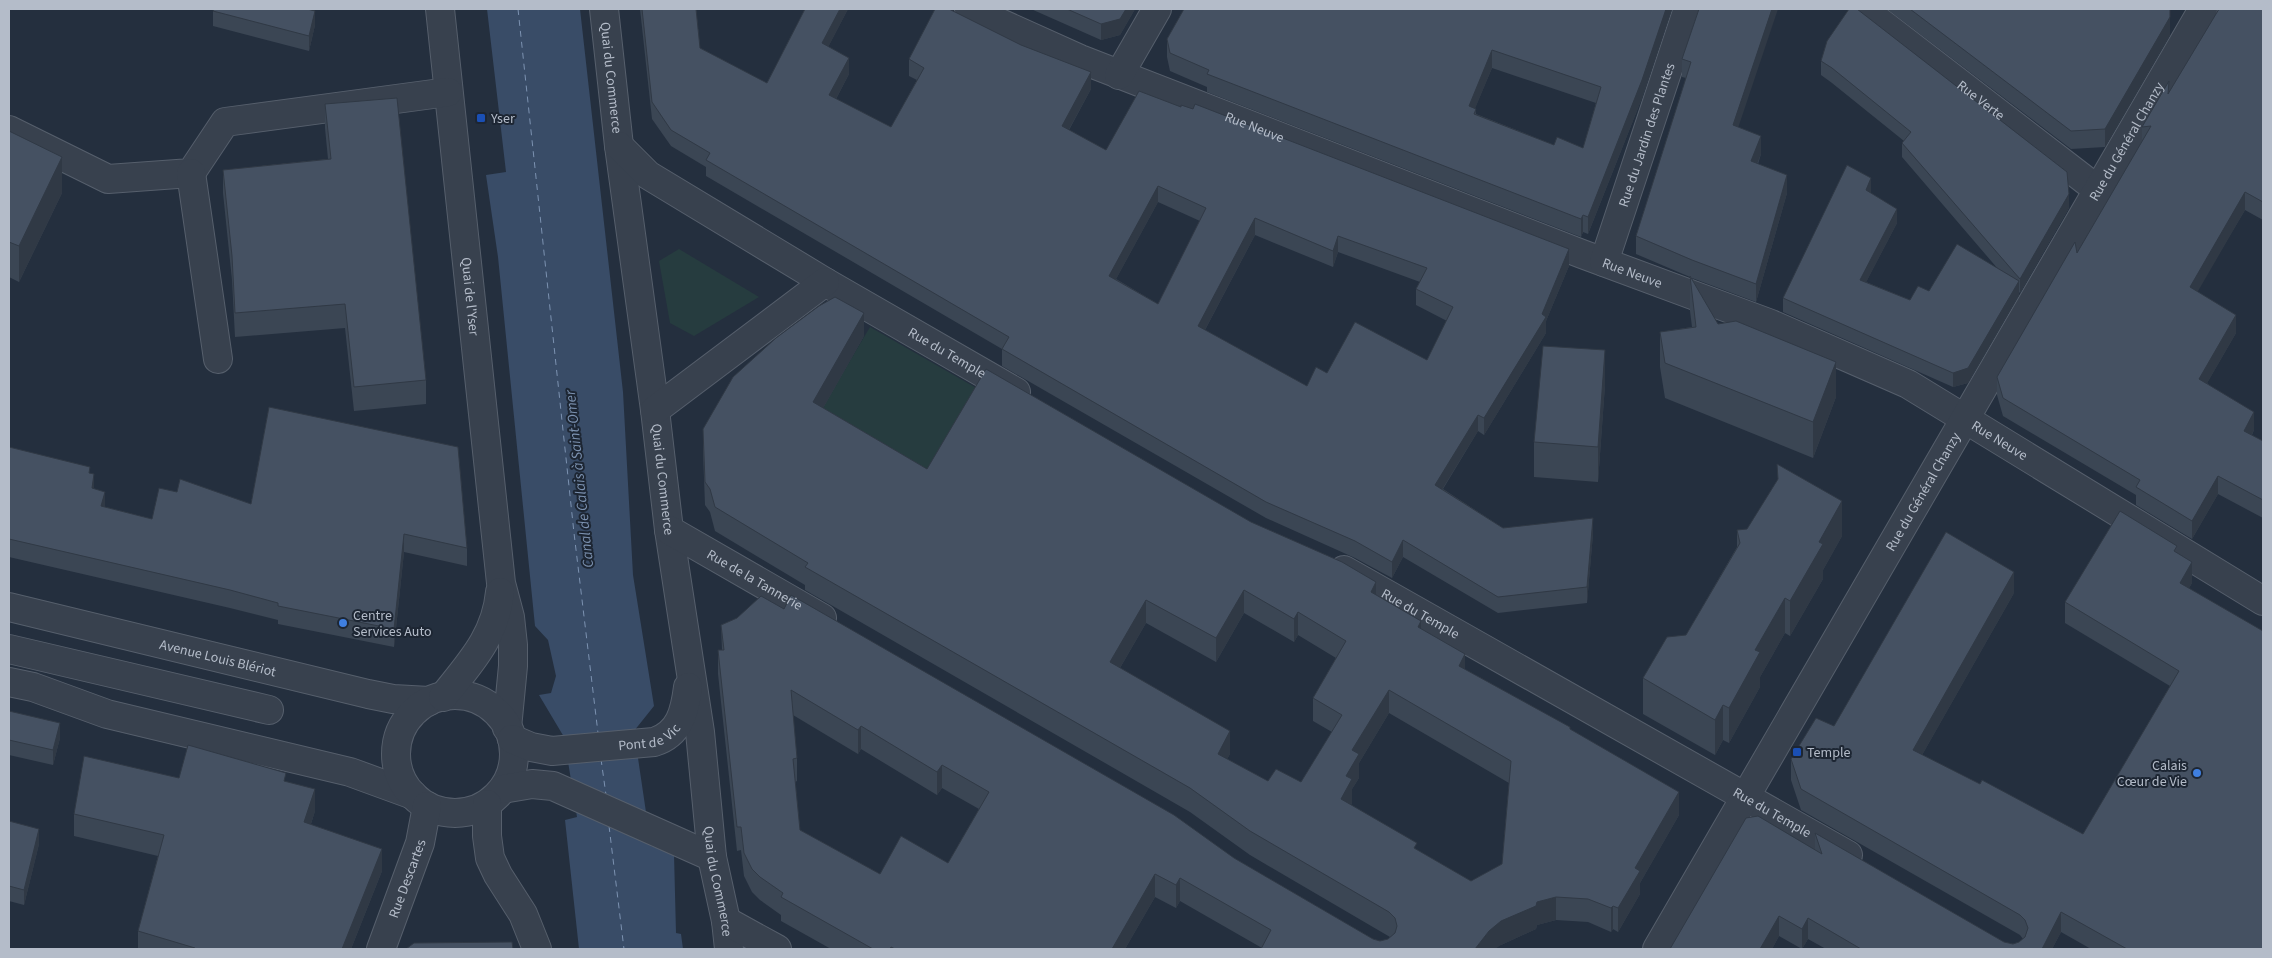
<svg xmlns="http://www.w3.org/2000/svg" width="2272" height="958" font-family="'Source Sans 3',sans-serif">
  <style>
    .green { fill: #263c3f }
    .water { fill: #394c67 }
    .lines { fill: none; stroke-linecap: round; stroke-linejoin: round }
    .ferry { stroke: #7c92b1; stroke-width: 1; stroke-dasharray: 6 5; stroke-linecap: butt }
    .minor-casing { stroke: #565f6c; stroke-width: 30 }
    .minor { stroke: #38414e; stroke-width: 28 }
    .wall { fill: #3b4654; fill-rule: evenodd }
    .shaded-wall { fill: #303945 }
    .building { fill: #455162; stroke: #303945; fill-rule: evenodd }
    .transit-dot { fill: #1a4fb4; stroke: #1d2633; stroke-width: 2 }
    .shop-dot { fill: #3f7fe0; stroke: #1d2633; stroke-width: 2 }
    .labels { text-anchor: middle; stroke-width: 4; stroke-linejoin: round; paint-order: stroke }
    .street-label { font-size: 14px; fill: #b4bcc9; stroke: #1d2633 }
    .poi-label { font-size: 14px; fill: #b4bcc9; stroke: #1d2633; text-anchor: start }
    .water-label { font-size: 15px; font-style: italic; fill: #7c92b1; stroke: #1d2633 }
  </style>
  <rect width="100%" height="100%" fill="#242f3e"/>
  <g class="green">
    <path d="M 679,249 L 759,297 L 694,336 L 670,323 L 659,261 Z"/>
    <path d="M 870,327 L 985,393 L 928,492 L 812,425 Z"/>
  </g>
  <path class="water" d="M 487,9 L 580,9 L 623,392 L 633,575 L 654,706 L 634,731 L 651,846 L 674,854 L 676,933 L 681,934 L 683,949 L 579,949 L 565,820 L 577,817 L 564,737 L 539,695 L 551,693 L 556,676 L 548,640 L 535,626 L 498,257 L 486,175 L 506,172 Z"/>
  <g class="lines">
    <g class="ferry">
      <path d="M 518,9 L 574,533 L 598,733"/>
      <path d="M 601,759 L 606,795"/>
      <path d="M 609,826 L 624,949"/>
    </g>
    <g class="minor-casing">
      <g id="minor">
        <path id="s1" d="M 440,9 L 501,583 L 510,617 L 513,645 L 513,666 L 507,728"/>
        <path id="s2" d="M 604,9 L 619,146 L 655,410 L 669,530 L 700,732 L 712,857 L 726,921 L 729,949"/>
        <path id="s3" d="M 969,9 L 1080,59 L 1582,254 L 1771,324 L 1908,384 L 2263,601"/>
        <path id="s4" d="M 1863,9 L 2098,190"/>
        <path d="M 1119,75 L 1157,9"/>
        <path d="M 9,130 L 108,179 L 191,173 L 225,122 L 448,92"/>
        <path id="s5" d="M 619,146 L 648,175 L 825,282 L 1016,392"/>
        <path d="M 191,173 L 218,359"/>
        <path id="s6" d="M 1604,262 L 1688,9"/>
        <path d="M 655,410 L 825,282"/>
        <path id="s7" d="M 669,530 L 822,618"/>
        <path id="s8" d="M 1344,570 L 1848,855"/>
        <path id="s9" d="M 9,607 L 368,694 L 393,699 L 429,701"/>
        <path d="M 9,649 L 269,710"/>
        <path d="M 9,682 L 33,687 L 107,714 L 350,772 L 413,795"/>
        <circle cx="455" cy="754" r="59"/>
        <path d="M 443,697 C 470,663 496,636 500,592"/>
        <path id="s10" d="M 512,739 L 531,747 L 552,751 L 654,742 C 680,734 685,711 688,687"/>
        <path d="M 503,789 L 532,784 L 553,786 L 712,857"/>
        <path d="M 487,804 L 487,836 L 490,858 L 498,875 L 523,914 L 537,949"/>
        <path d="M 726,921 L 777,949"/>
        <path id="s11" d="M 381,949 L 420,843 L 427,806"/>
        <path id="s12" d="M 1657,949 L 2203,9"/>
      </g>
    </g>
    <use href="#minor" class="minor"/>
  </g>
  <g class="wall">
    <path d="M 640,9 L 696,9 L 700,48 L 767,83 L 805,9 L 848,9 L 828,47 L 849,74 L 836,99 L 891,127 L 917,80 L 909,76 L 909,59 L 1091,89 L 1069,130 L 1106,150 L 1569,266 L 1546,321 L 1546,333 L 1484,435 L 1478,431 L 1443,489 L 1503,528 L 1593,534 L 1587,603 L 1498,613 L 1403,557 L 1392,578 L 1355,558 L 1266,518 L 1002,366 L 1002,349 L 706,176 L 706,167 L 671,146 L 652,119 ZM 1158,202 L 1200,221 L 1158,304 L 1116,279 ZM 1255,235 L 1333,267 L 1338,252 L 1420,282 L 1416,289 L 1416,305 L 1447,321 L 1427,360 L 1327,373 L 1307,386 L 1205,330 Z"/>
    <path d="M 1031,9 L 1135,9 L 1120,35 L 1101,40 Z"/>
    <path d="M 1184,9 L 1672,9 L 1642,98 L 1588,234 L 1583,232 L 1581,237 L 1207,92 L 1207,87 L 1170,71 L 1167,57 L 1167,39 ZM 1492,68 L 1596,103 L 1583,148 L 1554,145 L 1476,114 L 1475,108 Z"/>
    <path d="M 1699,9 L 1738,127 L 1761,154 L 1758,164 L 1787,193 L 1756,302 L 1692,278 L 1718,324 L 1836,397 L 1813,458 L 1665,398 L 1660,367 L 1660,332 L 1692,327 L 1690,311 L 1690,277 L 1636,254 L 1636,236 L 1686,78 L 1682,77 L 1682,59 Z"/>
    <path d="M 1887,9 L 2170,9 L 2170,35 L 2105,147 L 2071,149 Z"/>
    <path d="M 2263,9 L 2263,220 L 2245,210 L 2197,291 L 2236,333 L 2207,383 L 2254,430 L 2252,435 L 2263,441 L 2263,518 L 2218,494 L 2192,539 L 2136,505 L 2136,495 L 2003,416 L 1997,395 L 1997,377 L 2077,253 L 2142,141 L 2142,127 L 2169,94 Z"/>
    <path d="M 213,11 L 315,25 L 309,51 L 213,26 Z"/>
    <path d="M 1821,61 L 2069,208 L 2020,293 L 2019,292 L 2019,295 L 1968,383 L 1953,387 L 1783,312 L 1783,298 L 1871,192 L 1871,193 L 1897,223 L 1866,282 L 1910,300 L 1929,291 L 1998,269 L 1902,157 L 1902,143 L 1904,141 L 1832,83 L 1821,75 Z"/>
    <path d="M 325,104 L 426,380 L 426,404 L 354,411 L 345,328 L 235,337 L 232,280 L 223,193 L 223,170 L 328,159 L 325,128 Z"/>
    <path d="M 9,131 L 62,193 L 19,282 L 9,277 Z"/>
    <path d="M 864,336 L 823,408 L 927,469 L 1376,595 L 1421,629 L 1465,670 L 1570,729 L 1679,815 L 1640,883 L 1640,894 L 1618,932 L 1613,929 L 1611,932 L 1588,922 L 1556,920 L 1537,925 L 1536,929 L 1501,945 L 1262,948 L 1180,901 L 1176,908 L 1155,897 L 1125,949 L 831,949 L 781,921 L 781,915 L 760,900 L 752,892 L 744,876 L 741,850 L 737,851 L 718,674 L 718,650 L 722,650 L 721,625 L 784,609 L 1234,858 L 1373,939 L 1380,941 L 1388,939 L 1390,937 L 1250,855 L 1190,812 L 805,590 L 805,585 L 715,531 L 710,512 L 705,505 L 703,452 L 703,429 ZM 1244,613 L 1294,642 L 1298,635 L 1336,658 L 1313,698 L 1313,721 L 1332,732 L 1301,782 L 1268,781 L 1227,759 L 1230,754 L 1120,668 L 1146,623 L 1216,662 ZM 1389,713 L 1509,783 L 1502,864 L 1471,881 L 1417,850 L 1351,805 L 1352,803 L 1352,789 L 1359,778 L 1359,763 ZM 793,715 L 858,754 L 861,749 L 937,795 L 942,788 L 979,809 L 948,863 L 880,874 L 800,830 L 795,782 L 797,781 L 797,758 Z"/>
    <path d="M 1605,385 L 1598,482 L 1534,477 L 1534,442 Z"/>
    <path d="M 269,407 L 467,548 L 467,566 L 404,552 L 394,647 L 278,624 L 278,620 L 230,608 L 9,557 L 9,447 L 90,473 L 94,489 L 105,507 L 152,519 L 177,492 L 251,504 Z"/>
    <path d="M 1737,530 L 1842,536 L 1823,570 L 1823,579 L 1790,636 L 1785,633 L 1760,677 L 1760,687 L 1729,743 L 1723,740 L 1715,755 L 1643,714 L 1643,678 L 1686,635 L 1737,547 Z"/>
    <path d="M 2177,553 L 2192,583 L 2189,588 L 2263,949 L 2091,949 L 2061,932 L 2052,949 L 1826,949 L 1808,939 L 1802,949 L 1779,936 L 1772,949 L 1670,949 L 1815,850 L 1815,833 L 2004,942 L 2013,944 L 2019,942 L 2023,939 L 2020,935 L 1801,810 L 1791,780 L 1791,759 L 1834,726 L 2014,593 L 1922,755 L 1980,784 L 2083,834 L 2170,686 L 2065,623 L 2065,602 Z"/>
    <path d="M 9,711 L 60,738 L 53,765 L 9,755 Z"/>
    <path d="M 179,778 L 286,782 L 315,811 L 311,824 L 382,871 L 351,949 L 138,949 L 138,931 L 158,856 L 74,836 L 74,814 Z"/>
    <path d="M 9,821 L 39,844 L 24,905 L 9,901 Z"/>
  </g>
  <g class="shaded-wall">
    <path d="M 840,9 L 848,9 L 822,59 L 822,43 Z"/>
    <path d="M 1126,9 L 1135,9 L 1120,35 L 1101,40 L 1101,24 Z"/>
    <path d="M 1666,9 L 1672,9 L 1642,98 L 1588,234 L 1588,217 Z"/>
    <path d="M 1772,9 L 1778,9 L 1733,143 L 1733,125 Z"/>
    <path d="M 2170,9 L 2170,35 L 2105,147 L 2105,129 Z"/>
    <path d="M 315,11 L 315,25 L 309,51 L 309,36 Z"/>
    <path d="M 1492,50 L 1492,68 L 1469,123 L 1469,106 Z"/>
    <path d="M 849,58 L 849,74 L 829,112 L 829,95 Z"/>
    <path d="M 1091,72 L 1091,89 L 1062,142 L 1062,126 Z"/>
    <path d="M 1761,136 L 1761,154 L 1751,179 L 1751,161 Z"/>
    <path d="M 62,157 L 62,193 L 19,282 L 19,246 Z"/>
    <path d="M 1787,175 L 1787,193 L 1756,302 L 1756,284 Z"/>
    <path d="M 1871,178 L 1871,192 L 1866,205 L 1866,190 Z"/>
    <path d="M 1158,186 L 1158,202 L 1109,292 L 1109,276 Z"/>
    <path d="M 2245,192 L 2245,210 L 2190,305 L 2190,287 Z"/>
    <path d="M 2069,194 L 2069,208 L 2020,293 L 2020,279 Z"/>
    <path d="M 1897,209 L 1897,223 L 1860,294 L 1860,280 Z"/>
    <path d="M 1583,215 L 1583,232 L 1581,237 L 1581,219 Z"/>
    <path d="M 1255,218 L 1255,235 L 1198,343 L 1198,326 Z"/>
    <path d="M 1338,236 L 1338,252 L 1333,267 L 1333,251 Z"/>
    <path d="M 1569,249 L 1569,266 L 1546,321 L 1546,333 L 1484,435 L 1484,418 L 1542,314 Z"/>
    <path d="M 2019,281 L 2019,295 L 1968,383 L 1953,387 L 1953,373 Z"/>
    <path d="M 864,313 L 864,336 L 813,426 L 813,402 Z"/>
    <path d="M 2236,315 L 2236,333 L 2199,397 L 2199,379 Z"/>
    <path d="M 1605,350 L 1605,385 L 1598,482 L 1598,447 Z"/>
    <path d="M 1836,362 L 1836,397 L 1813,458 L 1813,422 Z"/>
    <path d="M 2254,412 L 2254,430 L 2244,449 L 2244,431 Z"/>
    <path d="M 1478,415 L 1478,431 L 1435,501 L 1435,485 Z"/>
    <path d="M 94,474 L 94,492 L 92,488 Z"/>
    <path d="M 2218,476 L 2218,494 L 2192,539 L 2192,521 Z"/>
    <path d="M 105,492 L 105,509 L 101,506 Z"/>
    <path d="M 1842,501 L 1842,536 L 1823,570 L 1823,579 L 1790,636 L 1790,601 L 1819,542 Z"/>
    <path d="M 1593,518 L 1593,534 L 1587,603 L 1587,587 Z"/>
    <path d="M 404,534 L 404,552 L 394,647 L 394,629 Z"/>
    <path d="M 1403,540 L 1403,557 L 1392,578 L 1392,562 Z"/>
    <path d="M 2192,562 L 2192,583 L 2180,604 L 2180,583 Z"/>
    <path d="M 2014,572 L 2014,593 L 1913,771 L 1913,750 Z"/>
    <path d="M 1376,582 L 1376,606 L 1371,592 Z"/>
    <path d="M 1244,590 L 1244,613 L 1216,662 L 1216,638 Z"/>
    <path d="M 1785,598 L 1785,633 L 1760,677 L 1760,687 L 1729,743 L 1729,708 L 1755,650 Z"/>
    <path d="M 1146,600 L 1146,623 L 1110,685 L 1110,662 Z"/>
    <path d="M 1298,612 L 1298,635 L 1294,642 L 1294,619 Z"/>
    <path d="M 1421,621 L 1421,644 L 1418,627 Z"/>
    <path d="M 1465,654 L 1465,677 L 1459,666 Z"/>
    <path d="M 1389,690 L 1389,713 L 1359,763 L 1359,778 L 1352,789 L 1352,803 L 1341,823 L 1341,799 L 1352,750 Z"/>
    <path d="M 1723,705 L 1723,740 L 1715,755 L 1715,720 Z"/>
    <path d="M 60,723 L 60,738 L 53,765 L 53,750 Z"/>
    <path d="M 861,726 L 861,749 L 858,754 L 858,730 Z"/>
    <path d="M 1230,731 L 1230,754 L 1218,777 L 1218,754 Z"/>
    <path d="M 942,765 L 942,788 L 937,795 L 937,772 Z"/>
    <path d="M 315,789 L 315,811 L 304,845 L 304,822 Z"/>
    <path d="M 1679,792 L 1679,815 L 1640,883 L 1640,894 L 1618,932 L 1618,908 L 1635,868 Z"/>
    <path d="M 39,829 L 39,844 L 24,905 L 24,890 Z"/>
    <path d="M 382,849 L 382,871 L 351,949 L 342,949 Z"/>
    <path d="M 1155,874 L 1155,897 L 1125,949 L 1112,949 Z"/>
    <path d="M 1180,878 L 1180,901 L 1176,908 L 1176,885 Z"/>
    <path d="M 1556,897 L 1556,920 L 1537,925 L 1536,929 L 1501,945 L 1495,949 L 1475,949 L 1489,931 L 1501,921 L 1537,902 Z"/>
    <path d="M 1613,906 L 1613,929 L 1611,932 L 1611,908 Z"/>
    <path d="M 2061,912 L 2061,932 L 2052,949 L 2042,949 Z"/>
    <path d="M 1779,916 L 1779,936 L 1772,949 L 1760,949 Z"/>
    <path d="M 1808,918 L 1808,939 L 1802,949 L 1802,929 Z"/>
  </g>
  <g class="building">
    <path d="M 214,9 L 307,9 L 315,11 L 309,36 L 213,11 Z"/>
    <path d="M 642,9 L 696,9 L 700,48 L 767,83 L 805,9 L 840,9 L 822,43 L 849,58 L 829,95 L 891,127 L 924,68 L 909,59 L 935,9 L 949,9 L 1021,45 L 1091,72 L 1062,126 L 1106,150 L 1139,91 L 1181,107 L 1181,105 L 1193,109 L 1195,104 L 1569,249 L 1542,314 L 1546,317 L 1484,418 L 1478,415 L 1435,485 L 1503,528 L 1593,518 L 1587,587 L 1498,597 L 1403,540 L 1392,562 L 1355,541 L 1266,502 L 1002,349 L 1009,337 L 706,160 L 710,153 L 671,130 L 652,102 ZM 1158,186 L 1206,208 L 1158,304 L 1109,276 ZM 1255,218 L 1333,251 L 1338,236 L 1427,268 L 1416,289 L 1453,307 L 1427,360 L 1355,322 L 1327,373 L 1316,367 L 1307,386 L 1198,326 Z"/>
    <path d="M 1067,9 L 1126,9 L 1120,19 L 1101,24 Z"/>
    <path d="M 1184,9 L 1666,9 L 1642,80 L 1588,217 L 1583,215 L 1581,219 L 1207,74 L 1209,70 L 1170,53 L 1167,39 ZM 1492,50 L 1601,87 L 1583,148 L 1557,137 L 1554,145 L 1474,114 L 1476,109 L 1469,106 Z"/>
    <path d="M 1699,9 L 1772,9 L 1733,125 L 1761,136 L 1751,161 L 1787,175 L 1756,284 L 1692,260 L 1636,236 L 1691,62 L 1682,59 Z"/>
    <path d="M 1849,9 L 1857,9 L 2067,172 L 2069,194 L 2020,279 L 1902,143 L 1911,132 L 1832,68 L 1821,61 L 1827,41 Z"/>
    <path d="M 1910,9 L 2170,9 L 2170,17 L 2105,129 L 2071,131 Z"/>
    <path d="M 2219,9 L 2263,9 L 2263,202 L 2245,192 L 2190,287 L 2236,315 L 2199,379 L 2254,412 L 2244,431 L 2263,441 L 2263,500 L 2218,476 L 2192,521 L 2136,487 L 2140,480 L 2003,398 L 1997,377 L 2075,242 L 2077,253 L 2151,126 L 2142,127 L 2169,81 L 2168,94 Z"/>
    <path d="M 397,98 L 426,380 L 354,387 L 345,304 L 235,313 L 232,256 L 223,170 L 331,159 L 325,104 Z"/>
    <path d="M 9,131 L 62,157 L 19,246 L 9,242 Z"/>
    <path d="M 1847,165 L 1871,178 L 1866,190 L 1897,209 L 1860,280 L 1910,300 L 1918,286 L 1929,291 L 1957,244 L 2019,281 L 1968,368 L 1953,373 L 1783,298 Z"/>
    <path d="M 1690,276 L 1718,324 L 1736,321 L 1836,362 L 1813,422 L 1665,363 L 1660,332 L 1696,327 Z"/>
    <path d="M 835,297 L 864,313 L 813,402 L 927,469 L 986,369 L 1251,522 L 1342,562 L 1376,582 L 1371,592 L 1421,621 L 1418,627 L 1465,654 L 1459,666 L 1570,727 L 1570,729 L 1679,792 L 1635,868 L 1640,871 L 1618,908 L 1613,906 L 1611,908 L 1588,899 L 1556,897 L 1537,902 L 1536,906 L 1501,921 L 1489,931 L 1475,949 L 1261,949 L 1271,930 L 1180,878 L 1176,885 L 1155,874 L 1112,949 L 895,949 L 891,947 L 890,949 L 873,949 L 781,897 L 783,893 L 760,877 L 752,869 L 744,853 L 741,827 L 737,827 L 718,650 L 724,650 L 721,625 L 737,618 L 761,596 L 784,609 L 791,595 L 1174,815 L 1234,858 L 1373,939 L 1380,941 L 1388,939 L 1395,933 L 1397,926 L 1395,918 L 1389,912 L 1250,831 L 1190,788 L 805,567 L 808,563 L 715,507 L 710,489 L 705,482 L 703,429 L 733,377 L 776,338 L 819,306 ZM 1244,590 L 1294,619 L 1298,612 L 1346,641 L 1313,698 L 1342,715 L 1301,782 L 1276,769 L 1268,781 L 1218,754 L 1230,731 L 1110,662 L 1146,600 L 1216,638 ZM 791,690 L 858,730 L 861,726 L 937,772 L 942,765 L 989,792 L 948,863 L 901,836 L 880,874 L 800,830 L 793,759 L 797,758 ZM 1389,690 L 1511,761 L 1502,864 L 1471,881 L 1414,848 L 1417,843 L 1341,799 L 1352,779 L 1346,776 L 1359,754 L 1352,750 Z"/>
    <path d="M 1543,346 L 1605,350 L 1598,447 L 1534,442 Z"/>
    <path d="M 269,407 L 458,447 L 467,548 L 404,534 L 394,629 L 278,606 L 278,603 L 230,590 L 9,539 L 9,447 L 90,467 L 89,473 L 94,474 L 92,488 L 105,492 L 101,506 L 152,519 L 159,488 L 177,492 L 180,479 L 251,504 Z"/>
    <path d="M 1777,464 L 1842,501 L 1819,542 L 1823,544 L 1790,601 L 1785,598 L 1755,650 L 1760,652 L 1729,708 L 1723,705 L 1715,720 L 1643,678 L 1667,637 L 1686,635 L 1740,543 L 1737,530 L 1747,529 L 1778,479 Z"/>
    <path d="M 2120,511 L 2177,546 L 2174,551 L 2192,562 L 2180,583 L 2263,631 L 2263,949 L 2127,949 L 2061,912 L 2042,949 L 1861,949 L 1808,918 L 1802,929 L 1779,916 L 1760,949 L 1670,949 L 1746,818 L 1758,816 L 1822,854 L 1815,833 L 2004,942 L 2013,944 L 2019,942 L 2025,937 L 2028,928 L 2025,920 L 2020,915 L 1801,789 L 1791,759 L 1816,718 L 1834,726 L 1946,532 L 2014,572 L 1913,750 L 1980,784 L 1982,780 L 2083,834 L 2179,671 L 2065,602 Z"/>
    <path d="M 9,711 L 60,723 L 53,750 L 9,740 Z"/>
    <path d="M 188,745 L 286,773 L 284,781 L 315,789 L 304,822 L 382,849 L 342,949 L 195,949 L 195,948 L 138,931 L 164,835 L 74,814 L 84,756 L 179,778 Z"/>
    <path d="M 9,821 L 39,829 L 24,890 L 9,886 Z"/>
    <path d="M 512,942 L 513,949 L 406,949 L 414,943 Z"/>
  </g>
  <g class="transit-dot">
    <rect x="476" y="113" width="10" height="10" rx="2.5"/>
    <rect x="1792" y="747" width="10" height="10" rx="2.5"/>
  </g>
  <g class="shop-dot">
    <circle cx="343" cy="623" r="5"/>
    <circle cx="2197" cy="773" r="5"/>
  </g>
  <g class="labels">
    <g class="street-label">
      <text dy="5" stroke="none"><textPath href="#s2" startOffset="69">Quai du Commerce</textPath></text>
      <text dy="5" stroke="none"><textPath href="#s4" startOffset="149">Rue Verte</textPath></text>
      <text dy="5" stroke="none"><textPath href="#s3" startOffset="309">Rue Neuve</textPath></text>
      <text dy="5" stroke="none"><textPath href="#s6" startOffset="134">Rue du Jardin des Plantes</textPath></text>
      <text dy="5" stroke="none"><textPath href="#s12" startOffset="934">Rue du Général Chanzy</textPath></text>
      <text dy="5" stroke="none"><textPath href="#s3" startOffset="714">Rue Neuve</textPath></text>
      <text dy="5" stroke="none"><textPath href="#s1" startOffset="289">Quai de l'Yser</textPath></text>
      <text dy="5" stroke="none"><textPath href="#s5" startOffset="389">Rue du Temple</textPath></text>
      <text dy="5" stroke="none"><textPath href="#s3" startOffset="1119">Rue Neuve</textPath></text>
      <text dy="5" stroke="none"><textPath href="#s2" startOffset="474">Quai du Commerce</textPath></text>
      <text dy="5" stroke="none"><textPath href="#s12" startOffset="529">Rue du Général Chanzy</textPath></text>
      <text dy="5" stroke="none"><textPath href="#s7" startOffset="99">Rue de la Tannerie</textPath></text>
      <text dy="5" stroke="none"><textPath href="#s8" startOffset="88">Rue du Temple</textPath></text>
      <text dy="5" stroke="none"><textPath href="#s9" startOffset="215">Avenue Louis Blériot</textPath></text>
      <text dy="5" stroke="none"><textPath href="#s10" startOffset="141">Pont de Vic</textPath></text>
      <text dy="5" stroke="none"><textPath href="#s8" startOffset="492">Rue du Temple</textPath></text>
      <text dy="5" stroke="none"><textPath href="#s11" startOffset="75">Rue Descartes</textPath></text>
      <text dy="5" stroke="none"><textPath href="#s2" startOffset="880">Quai du Commerce</textPath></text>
    </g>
    <g class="poi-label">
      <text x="491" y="123">Yser</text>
      <text x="353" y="620">Centre<tspan x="353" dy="16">Services Auto</tspan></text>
      <text x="1807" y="757">Temple</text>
      <text x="2187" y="770" text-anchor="end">Calais<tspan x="2187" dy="16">Cœur de Vie</tspan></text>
    </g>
    <g class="water-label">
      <text transform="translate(579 479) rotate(-96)" y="5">Canal de Calais à Saint-Omer</text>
    </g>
  </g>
  <rect width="2272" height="958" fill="none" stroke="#b4bcc9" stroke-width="20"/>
</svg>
